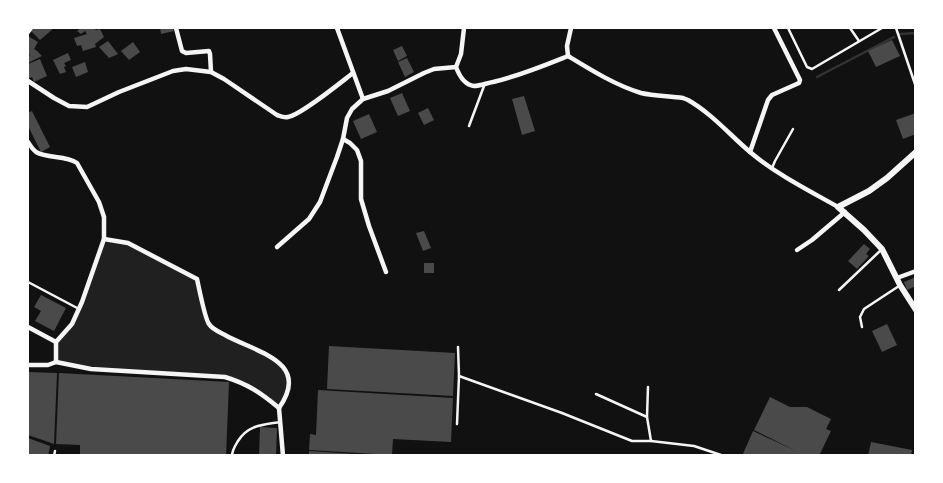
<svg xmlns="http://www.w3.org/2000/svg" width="943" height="483" font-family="'Crimson Pro',serif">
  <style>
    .green { fill: #202020 }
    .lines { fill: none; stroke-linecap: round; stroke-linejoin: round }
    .stream { stroke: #333; stroke-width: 2.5 }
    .building { fill: #4a4a4a }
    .service { stroke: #f5f5f5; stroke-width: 2.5 }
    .minor { stroke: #f5f5f5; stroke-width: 4.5 }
    .secondary { stroke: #f5f5f5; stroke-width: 6 }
  </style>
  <rect width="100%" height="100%" fill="#111"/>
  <path class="green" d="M 104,239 L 128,243 L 197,279 L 208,324 L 215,330 L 268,354 L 288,374 L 286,398 L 279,408 L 259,392 L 225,377 L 91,369 L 56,362 L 56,342 L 72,324 Z"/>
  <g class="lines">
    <g class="stream">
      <path d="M 900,34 L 916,33"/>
      <path d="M 817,77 L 894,37"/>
    </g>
  </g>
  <g class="building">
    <path d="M 35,28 L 54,28 L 40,40 L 31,31 Z"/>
    <path d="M 81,28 L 94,28 L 96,30 L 100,29 L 104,37 L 95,44 L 96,47 L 83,51 L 81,45 L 77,46 L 74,38 L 87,34 L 85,31 L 81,34 L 77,31 Z"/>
    <path d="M 160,28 L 173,28 L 174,31 L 161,34 Z"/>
    <path d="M 28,36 L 38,42 L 34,49 L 37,51 L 42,56 L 28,63 L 28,56 L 30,55 L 28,53 Z"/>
    <path d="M 892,40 L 900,56 L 876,67 L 868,51 Z"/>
    <path d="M 108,41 L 118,54 L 109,58 L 99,47 Z"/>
    <path d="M 133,42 L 140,52 L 129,60 L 121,51 Z"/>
    <path d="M 402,46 L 407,56 L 398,61 L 393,50 Z"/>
    <path d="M 68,53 L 71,60 L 64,63 L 66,66 L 64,67 L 66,72 L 60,74 L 53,60 Z"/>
    <path d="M 407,58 L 414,72 L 405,77 L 398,62 Z"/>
    <path d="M 40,59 L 47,76 L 34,82 L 32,77 L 28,79 L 28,64 Z"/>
    <path d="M 85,62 L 88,72 L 76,77 L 72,67 Z"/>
    <path d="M 402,93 L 410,111 L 398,116 L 390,98 Z"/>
    <path d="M 524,96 L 535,131 L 522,135 L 512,99 Z"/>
    <path d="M 428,108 L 434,120 L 424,125 L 418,113 Z"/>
    <path d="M 32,111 L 50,147 L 41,152 L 28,126 L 28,113 Z"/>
    <path d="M 916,113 L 916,134 L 903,139 L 896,120 Z"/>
    <path d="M 369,114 L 377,132 L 361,139 L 353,121 Z"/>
    <path d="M 424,231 L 431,248 L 423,251 L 416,233 Z"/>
    <path d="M 864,244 L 870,249 L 866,254 L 869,256 L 857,269 L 848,261 Z"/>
    <rect x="424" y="263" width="10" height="10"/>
    <path d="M 916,277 L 916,286 L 907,290 L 904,282 Z"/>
    <path d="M 41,295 L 66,308 L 54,331 L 35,321 L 41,311 L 34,307 Z"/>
    <path d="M 887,324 L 897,345 L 882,352 L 872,331 Z"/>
    <path d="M 329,346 L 455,353 L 453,396 L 327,389 Z"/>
    <path d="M 28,372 L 57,373 L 54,444 L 28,435 Z"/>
    <path d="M 59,373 L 229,382 L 226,456 L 80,456 L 80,445 L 56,444 Z"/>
    <path d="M 318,390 L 453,398 L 451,442 L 393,439 L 392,455 L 309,450 L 310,434 L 316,435 Z"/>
    <path d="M 770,397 L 790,407 L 807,407 L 831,419 L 826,429 L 831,431 L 819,456 L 742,456 L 753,431 L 796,451 L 754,430 Z"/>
    <path d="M 260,427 L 277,428 L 276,456 L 259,456 Z"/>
    <path d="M 28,438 L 50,446 L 48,456 L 28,456 Z"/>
    <path d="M 871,442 L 912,450 L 911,456 L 868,456 Z"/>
    <path d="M 309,451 L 355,454 L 355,456 L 309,456 Z"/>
  </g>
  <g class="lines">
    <g class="service">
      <path d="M 788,28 L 807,67 L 812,69 L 882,28"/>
      <path d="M 850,28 L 859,41"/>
      <path d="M 896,28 L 916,87"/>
      <path d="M 469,126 L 484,86"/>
      <path d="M 772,168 L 775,161 L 793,129"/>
      <path d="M 28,282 L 79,309"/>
      <path d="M 839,290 L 881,250"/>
      <path d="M 862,327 L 860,317 L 864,309 L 899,286"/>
      <path d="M 459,376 L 562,413 L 632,441 L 651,441 L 694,446 L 724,456"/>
      <path d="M 648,387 L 647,417 L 651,441"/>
      <path d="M 596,394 L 647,417"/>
      <path d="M 457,424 L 459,376 L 458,347"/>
      <path d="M 54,456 L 55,451"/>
      <path d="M 232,456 C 232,450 235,446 238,441 C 248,425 262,425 280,422"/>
    </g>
    <g class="minor">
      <path d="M 176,28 L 182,51 L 186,53 L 209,51 L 210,54 L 211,72"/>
      <path d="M 337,28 L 363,99"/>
      <path d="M 464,28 L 461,54 L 456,67 C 459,75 464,85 474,86 C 480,86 487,83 493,82 C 519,76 543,66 568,56"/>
      <path d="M 28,32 L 31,28"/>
      <path d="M 568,56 C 591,70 615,85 641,93 C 654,96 669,96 683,98 L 688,100 C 711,113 730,135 750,152 C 776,174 808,190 838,207"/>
      <path d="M 568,56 L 567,46 L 571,28"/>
      <path d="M 28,81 L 54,98 L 69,106 L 87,107 L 119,92 L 173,71 L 186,69 L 211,72 L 224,79 L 277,115 C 280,116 284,118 288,117 C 301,115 340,83 353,73"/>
      <path d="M 343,139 L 350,143 L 357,150 L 361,161 L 361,199 L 369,226 L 386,272"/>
      <path d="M 28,142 C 30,145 32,149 36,152 C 48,159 65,155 77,163 L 99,202 L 104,217 L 104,239 L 82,302 L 72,324 L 56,342 L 56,362"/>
      <path d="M 750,152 L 768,100 L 772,95 L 799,83 L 800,80 L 774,28"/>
      <path d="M 104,239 L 128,243 L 197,279 C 199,288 205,319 209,324 C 212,329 219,332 225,335 C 255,352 312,361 279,408"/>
      <path d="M 277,247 L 309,219 L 320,202 L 337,157 L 343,139 L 347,118 L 352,109 L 363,99 L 388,91 L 424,73 L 434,69 L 456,67"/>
      <path d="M 797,250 L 812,240 L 845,212"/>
      <path d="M 897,278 L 916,271"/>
      <path d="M 28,327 L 56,342"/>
      <path d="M 28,365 L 48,365 L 56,362 L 91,369 L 225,377 C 248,384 261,393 279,408"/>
      <path d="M 279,408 L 283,456"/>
    </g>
    <path class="secondary" d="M 916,152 L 887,178 L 869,191 L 838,207 L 864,230 L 882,249 L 900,285 L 916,310"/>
  </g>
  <rect width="943" height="483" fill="none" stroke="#ffffff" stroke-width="58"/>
</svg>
